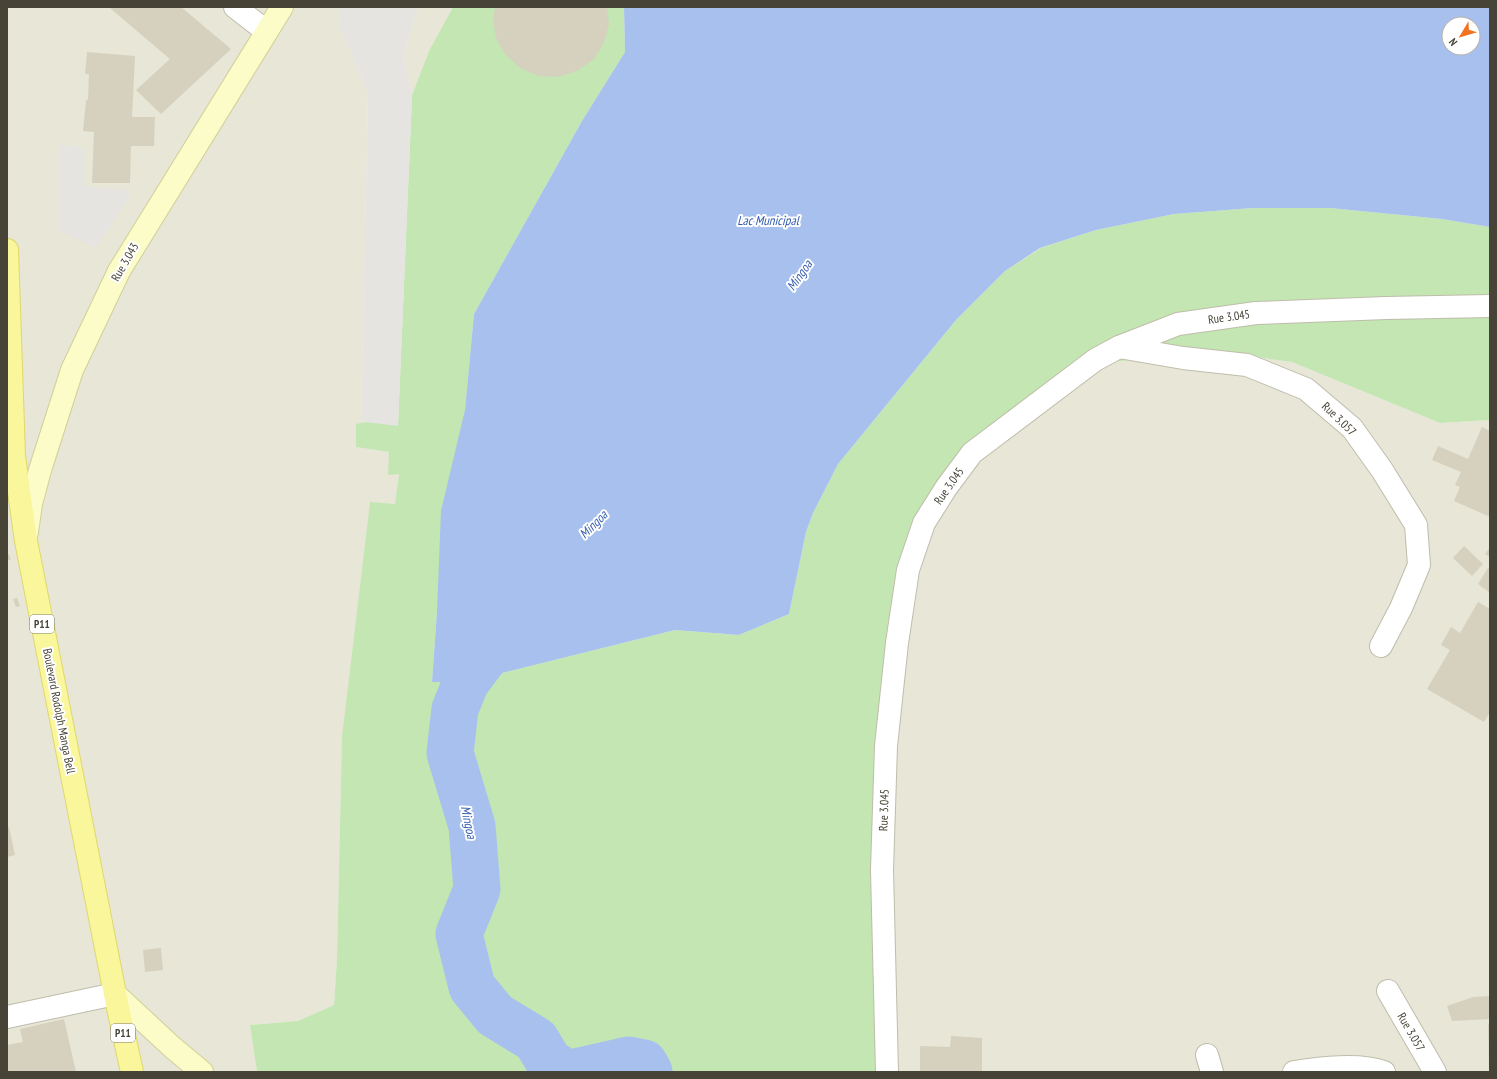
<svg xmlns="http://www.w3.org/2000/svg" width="1497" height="1079" font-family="'PT Sans Narrow',sans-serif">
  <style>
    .residential { fill: #e7e6d7 }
    .green { fill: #c3e6b3 }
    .parking { fill: #e5e4e0 }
    .water { fill: #a7c0ee; fill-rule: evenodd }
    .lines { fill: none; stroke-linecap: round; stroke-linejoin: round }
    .river { stroke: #a7c0ee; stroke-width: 47 }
    .building { fill: #d5d1be }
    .street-casing { stroke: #bfbdab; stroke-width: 24 }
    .secondary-casing { stroke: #d1d099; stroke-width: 24 }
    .primary-casing { stroke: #dfd86b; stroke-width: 24 }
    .street { stroke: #fff; stroke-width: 22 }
    .secondary { stroke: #fcfcc9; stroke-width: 22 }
    .primary { stroke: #faf69b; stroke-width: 22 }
    .labels { text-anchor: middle; stroke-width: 4; stroke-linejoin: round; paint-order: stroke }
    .shield { fill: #fff; stroke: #7e7c73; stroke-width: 1 }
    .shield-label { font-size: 11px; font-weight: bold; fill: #474437 }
    .street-label { font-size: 12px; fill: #474437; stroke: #fff }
    .water-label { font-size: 13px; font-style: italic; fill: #345daf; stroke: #fff }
  </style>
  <rect width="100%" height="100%" fill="#f3f3e8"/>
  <g class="residential">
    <path d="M 7,7 L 339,7 L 340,27 L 368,92 L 361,419 L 367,422 L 356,425 L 356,447 L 389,452 L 399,474 L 395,504 L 370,503 L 342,736 L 337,959 L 334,1005 L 298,1021 L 250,1025 L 257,1072 L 7,1072 Z"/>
    <path d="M 418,7 L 453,7 L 429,51 L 412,95 L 403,56 Z"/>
    <path d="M 1220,352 L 1292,362 L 1440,423 L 1490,420 L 1490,1072 L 888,1072 L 885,830 L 917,523 L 989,436 L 1085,365 L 1185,354 Z"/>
  </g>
  <path class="green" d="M 453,7 L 624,7 L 625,52 L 582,121 L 474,314 L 465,410 L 437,611 L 432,682 L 466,682 L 675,630 L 739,635 L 789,614 L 806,532 L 813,513 L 838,464 L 956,320 L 1005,271 L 1041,248 L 1096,230 L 1174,214 L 1253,208 L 1330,208 L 1442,219 L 1490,227 L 1490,420 L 1440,423 L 1292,362 L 1220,352 L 1185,354 L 1085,365 L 989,436 L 917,523 L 892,655 L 888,1072 L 257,1072 L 250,1025 L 298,1021 L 334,1005 L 337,959 L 342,736 L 370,502 L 395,504 L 399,474 L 388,475 L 389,452 L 356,447 L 356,424 L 367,422 L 398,425 L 412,95 L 429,51 Z"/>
  <g class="parking">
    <path d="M 339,7 L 418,7 L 403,56 L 412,95 L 398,426 L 367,422 L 361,419 L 368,92 L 340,27 Z"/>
    <path d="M 60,145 L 83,148 L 83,186 L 129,190 L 129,197 L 96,248 L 59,231 Z"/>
  </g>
  <path class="water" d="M 624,7 L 1490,7 L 1490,227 L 1442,219 L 1330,208 L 1253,208 L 1174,214 L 1096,230 L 1040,248 L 1005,271 L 956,320 L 838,464 L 813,513 L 806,532 L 789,614 L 739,635 L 675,630 L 466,682 L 432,682 L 437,611 L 441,511 L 465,410 L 474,314 L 582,121 L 625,52 ZM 1449,24 L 1473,24 L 1473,48 L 1449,48 Z"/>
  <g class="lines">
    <g class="river">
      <path d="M 505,630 L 466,682 L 455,709 L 450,753 L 472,826 L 477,889 L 459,934 L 472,987 L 495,1015 L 536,1040 L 549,1062 L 565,1072"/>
      <path d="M 576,1072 L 629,1060 L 644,1063 L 649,1072"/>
    </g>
  </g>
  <g class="building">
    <path d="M 111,7 L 181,7 L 231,49 L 161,114 L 136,90 L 170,59 L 110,8 Z"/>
    <path d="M 495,7 L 607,7 L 609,24 L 604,43 L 594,59 L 577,71 L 558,77 L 538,76 L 520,68 L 505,54 L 496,38 L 493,19 Z"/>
    <path d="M 87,52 L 135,56 L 132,117 L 155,117 L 154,146 L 131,146 L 130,183 L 92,183 L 94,132 L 83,131 L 86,101 L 88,99 L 89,74 L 85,74 Z"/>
    <path d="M 1482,427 L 1490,431 L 1490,517 L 1454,501 L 1460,487 L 1455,485 L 1461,472 L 1432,460 L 1438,446 L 1468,459 Z"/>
    <path d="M 1464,546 L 1483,564 L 1472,576 L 1453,558 Z"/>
    <path d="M 1490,547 L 1490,557 L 1485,554 Z"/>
    <path d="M 7,551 L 11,559 L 7,561 Z"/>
    <path d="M 1488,568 L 1490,569 L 1490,593 L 1478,584 Z"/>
    <path d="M 17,598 L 20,606 L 16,607 L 13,599 Z"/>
    <path d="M 1478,602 L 1490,609 L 1490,712 L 1484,722 L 1427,689 L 1450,650 L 1441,645 L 1451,627 L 1460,633 Z"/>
    <path d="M 7,827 L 9,827 L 15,855 L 7,857 Z"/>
    <path d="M 161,948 L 163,970 L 145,972 L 143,950 Z"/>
    <path d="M 1490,996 L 1490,1019 L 1452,1021 L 1447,1006 L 1473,997 Z"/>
    <path d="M 64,1019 L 76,1072 L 7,1072 L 7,1045 L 23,1042 L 20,1029 Z"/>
    <path d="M 1488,1024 L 1490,1024 L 1490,1072 L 1489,1072 Z"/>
    <path d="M 951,1036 L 982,1038 L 982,1072 L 920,1072 L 920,1046 L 950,1047 Z"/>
  </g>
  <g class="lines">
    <g class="street-casing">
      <g id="street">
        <path d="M 235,7 L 266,31"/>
        <path d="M 1119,347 L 1183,358 L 1247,365 L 1306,389 L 1352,428 L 1382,470 L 1416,525 L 1419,565 L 1401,608 L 1381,646"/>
        <path d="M 1388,991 L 1435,1072"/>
        <path d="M 7,1017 L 115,994"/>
        <path d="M 1207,1055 L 1212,1072"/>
        <path d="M 887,1072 L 882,870 L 886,746 L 897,643 L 908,570 L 924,523 L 946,488 L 972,453 L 1095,360 L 1119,347 L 1178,324 L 1256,313 L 1386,308 L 1490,306"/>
        <path d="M 1294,1072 C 1320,1068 1359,1063 1384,1072"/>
      </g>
    </g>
    <g class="secondary-casing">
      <g id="secondary">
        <path d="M 27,532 L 31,504 L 40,470 L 72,370 L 119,271 L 282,7"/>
        <path d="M 115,994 L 172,1047 L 202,1072"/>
      </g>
    </g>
    <g class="primary-casing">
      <path id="primary" d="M 7,250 L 14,456 L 26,541 L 115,994 L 132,1072"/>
    </g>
    <use href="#street" class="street"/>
    <use href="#secondary" class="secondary"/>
    <use href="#primary" class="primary"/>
  </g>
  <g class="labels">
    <g class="shield">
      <rect x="30" y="615" width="24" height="18" rx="3"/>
      <rect x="111" y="1024" width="24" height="18" rx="3"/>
    </g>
    <g class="shield-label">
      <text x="42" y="628">P11</text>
      <text x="123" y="1037">P11</text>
    </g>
    <g class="street-label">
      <text transform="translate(125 262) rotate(-60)" y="4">Rue 3.043</text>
      <text transform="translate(1229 317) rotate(-8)" y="4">Rue 3.045</text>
      <text transform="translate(1339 419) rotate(44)" y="4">Rue 3.057</text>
      <text transform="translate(949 486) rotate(-55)" y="4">Rue 3.045</text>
      <text transform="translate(59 711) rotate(79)" y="4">Boulevard Rodolph Manga Bell</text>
      <text transform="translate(884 810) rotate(-88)" y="4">Rue 3.045</text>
      <text transform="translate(1411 1032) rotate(60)" y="4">Rue 3.057</text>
    </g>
    <g class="water-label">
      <text x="768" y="225">Lac Municipal</text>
      <text transform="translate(799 275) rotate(-55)" y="5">Mingoa</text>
      <text transform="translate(593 524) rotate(-45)" y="5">Mingoa</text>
      <text transform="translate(469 822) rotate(78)" y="5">Mingoa</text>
    </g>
  </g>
  <rect width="1497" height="1079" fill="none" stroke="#474437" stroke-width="16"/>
  <g transform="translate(1461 36) rotate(232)"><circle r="19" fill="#ffffff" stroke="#b5b4af"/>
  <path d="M0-3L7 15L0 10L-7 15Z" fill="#f17322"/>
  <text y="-6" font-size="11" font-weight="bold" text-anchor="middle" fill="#474437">N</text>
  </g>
</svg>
